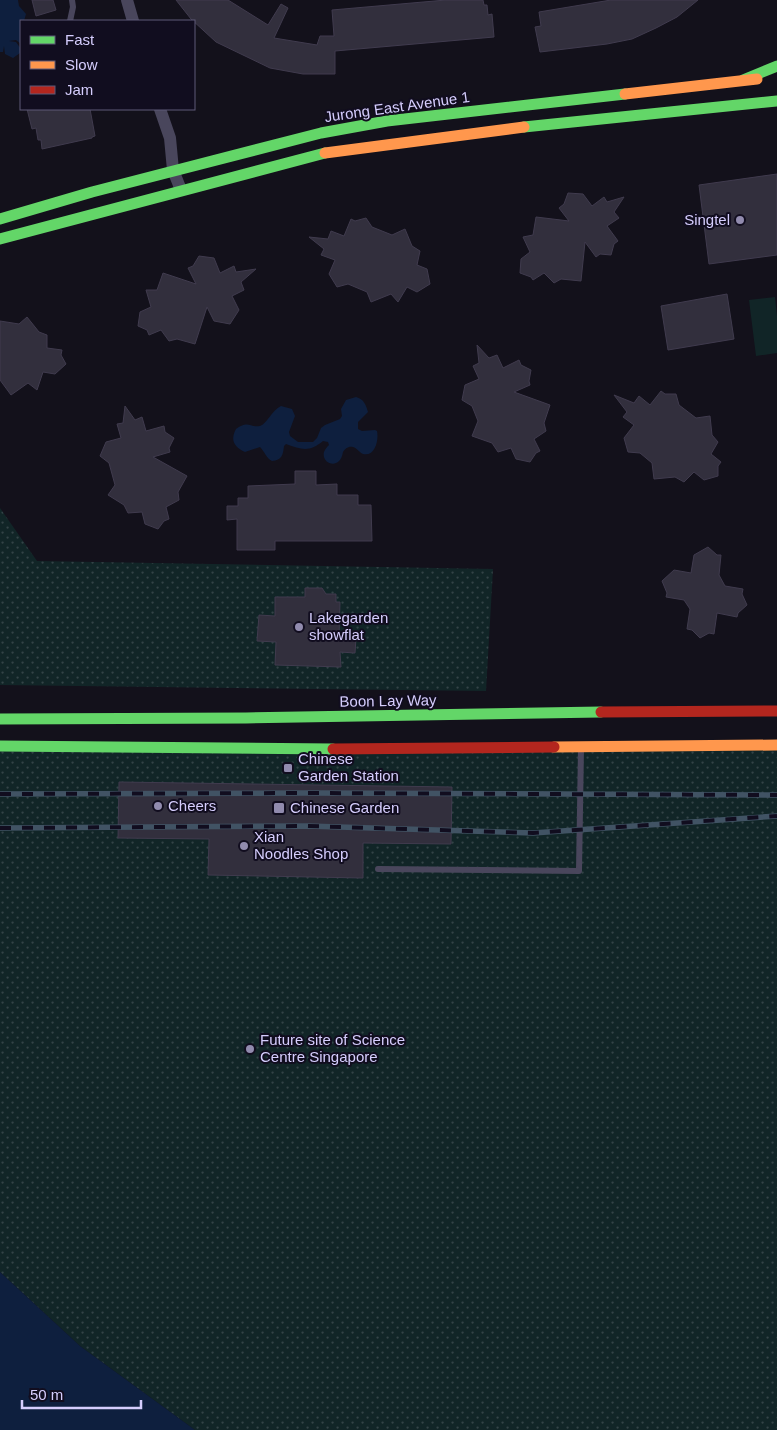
<svg xmlns="http://www.w3.org/2000/svg" width="777" height="1430" font-family="Helvetica,sans-serif">
  <style>
    .park { fill: url(#park-dots) }
    .pitch { fill: #112527 }
    .water { fill: #0e1f3e }
    .building { fill: #322f3d; stroke: #403b4e }
    .lines { fill: none; stroke-linecap: round; stroke-linejoin: round }
    .lane { stroke: #49465c; stroke-width: 6 }
    .street { stroke: #49465c; stroke-width: 12 }
    .fast { stroke: #63d668; stroke-width: 11 }
    .slow { stroke: #ff974d; stroke-width: 11 }
    .jam { stroke: #b3261e; stroke-width: 11 }
    .rail-casing { stroke: #415364; stroke-width: 5.5 }
    .rail { stroke: #110d1f; stroke-width: 4; stroke-dasharray: 11; stroke-linecap: butt }
    .poi-dot { fill: #918bae; stroke: #110d1f; stroke-width: 2 }
    .labels { text-anchor: middle; stroke-width: 4; stroke-linejoin: round; paint-order: stroke }
    .street-label { font-size: 15px; fill: #d5cdfd; stroke: #110d1f }
    .poi-label { font-size: 15px; fill: #d5cdfd; stroke: #110d1f; text-anchor: start }
  </style>
  <defs>
    <pattern id="park-dots" width="8" height="8" patternUnits="userSpaceOnUse" patternTransform="scale(1.25)"><rect width="8" height="8" fill="#112527"/><path d="M2 2h.1M6 6h.1" fill="none" stroke="#334347" stroke-width="1.8" stroke-linecap="round"/></pattern>
  </defs>
  <rect width="100%" height="100%" fill="#13111b"/>
  <g class="park">
    <path d="M 0,508 L 37,561 L 493,569 L 486,691 L 0,685 Z"/>
    <path d="M 777,745 L 777,1430 L 195,1430 L 80,1346 L 0,1272 L 0,746 Z"/>
  </g>
  <path class="pitch" d="M 775,297 L 777,316 L 777,353 L 756,356 L 749,300 Z"/>
  <g class="water">
    <path d="M 0,0 L 18,0 L 19,6 L 26,14 L 24,21 L 21,21 L 21,44 L 16,40 L 9,41 L 16,42 L 21,49 L 20,53 L 13,58 L 5,54 L 4,46 L 3,52 L 0,52 Z"/>
    <path d="M 356,397 C 364,399 366,405 368,412 L 358,422 L 358,429 L 362,431 L 375,430 L 377,431 C 379,440 375,457 363,454 C 359,452 357,448 353,447 C 348,446 345,449 343,452 C 340,471 321,464 324,452 C 325,449 327,447 329,445 L 328,442 L 323,441 C 310,452 302,450 286,444 L 284,446 C 283,455 282,460 272,461 C 266,458 265,452 260,447 L 245,452 C 234,447 230,440 236,429 C 249,420 249,428 260,426 C 267,424 272,410 281,406 L 292,409 L 295,416 L 289,432 L 290,436 L 298,442 L 313,442 L 317,438 L 321,428 L 325,425 L 340,419 L 342,416 L 341,409 L 346,400 Z"/>
    <path d="M 0,1272 L 80,1346 L 195,1430 L 0,1430 Z"/>
  </g>
  <g class="building">
    <path d="M 32,0 L 53,0 L 56,10 L 36,16 Z"/>
    <path d="M 176,0 L 228,0 L 268,25 L 281,4 L 288,8 L 274,38 L 317,45 L 320,36 L 334,36 L 332,10 L 446,0 L 483,0 L 484,5 L 487,5 L 488,15 L 492,14 L 494,37 L 335,51 L 335,74 L 303,74 L 270,68 L 216,42 L 191,19 Z"/>
    <path d="M 611,0 L 698,0 L 677,17 L 656,28 L 632,39 L 607,44 L 540,52 L 535,27 L 541,26 L 539,12 Z"/>
    <path d="M 27,109 L 90,109 L 95,136 L 92,137 L 92,138 L 42,149 L 41,140 L 38,140 L 36,128 L 32,129 Z"/>
    <path d="M 777,174 L 777,255 L 709,264 L 699,185 Z"/>
    <path d="M 568,193 L 583,194 L 592,206 L 604,197 L 607,202 L 624,197 L 614,212 L 619,218 L 607,226 L 618,241 L 614,244 L 611,255 L 600,254 L 596,257 L 585,242 L 581,281 L 561,279 L 554,283 L 544,273 L 533,280 L 531,277 L 520,273 L 521,259 L 530,252 L 523,237 L 533,235 L 536,217 L 569,221 L 559,208 L 564,204 Z"/>
    <path d="M 366,218 L 372,227 L 392,235 L 405,229 L 412,246 L 420,251 L 417,265 L 427,269 L 430,284 L 417,292 L 407,287 L 398,302 L 391,294 L 371,302 L 367,292 L 348,284 L 337,287 L 329,274 L 335,260 L 321,255 L 324,249 L 309,237 L 328,239 L 331,231 L 344,236 L 351,219 L 355,221 Z"/>
    <path d="M 199,256 L 214,258 L 220,273 L 234,266 L 236,272 L 256,269 L 241,282 L 244,290 L 232,296 L 239,310 L 230,324 L 214,321 L 207,307 L 195,344 L 177,339 L 169,341 L 161,330 L 149,335 L 147,330 L 138,326 L 140,312 L 151,307 L 146,290 L 157,290 L 163,273 L 196,284 L 188,268 L 193,266 Z"/>
    <path d="M 727,294 L 734,339 L 668,350 L 661,306 Z"/>
    <path d="M 27,317 L 39,332 L 47,335 L 47,348 L 62,350 L 61,355 L 66,364 L 55,374 L 43,372 L 37,390 L 28,383 L 11,395 L 0,380 L 0,321 L 19,324 Z"/>
    <path d="M 477,345 L 489,358 L 497,355 L 503,368 L 519,360 L 521,365 L 531,370 L 529,381 L 530,385 L 514,392 L 550,405 L 544,423 L 546,431 L 534,439 L 540,451 L 536,453 L 530,462 L 516,459 L 511,448 L 498,452 L 492,443 L 472,436 L 478,421 L 472,406 L 462,400 L 465,385 L 479,379 L 473,366 L 479,363 Z"/>
    <path d="M 661,391 L 665,394 L 676,394 L 679,405 L 696,418 L 710,416 L 712,435 L 718,442 L 711,454 L 721,462 L 718,466 L 718,476 L 704,480 L 694,472 L 684,482 L 675,477 L 654,479 L 652,463 L 640,453 L 628,452 L 624,438 L 634,425 L 623,417 L 627,412 L 614,395 L 634,403 L 639,396 L 650,405 Z"/>
    <path d="M 125,406 L 135,420 L 142,417 L 146,431 L 164,426 L 165,432 L 174,438 L 169,448 L 170,452 L 153,457 L 187,476 L 178,492 L 179,500 L 166,507 L 169,519 L 164,521 L 158,529 L 145,524 L 142,512 L 128,513 L 124,505 L 108,495 L 115,485 L 109,463 L 100,456 L 106,442 L 121,438 L 117,424 L 123,423 Z"/>
    <path d="M 295,471 L 316,471 L 316,485 L 337,484 L 337,495 L 358,495 L 358,505 L 371,505 L 372,541 L 275,541 L 275,550 L 237,550 L 237,519 L 227,520 L 227,506 L 238,506 L 238,498 L 248,498 L 248,486 L 295,484 Z"/>
    <path d="M 708,547 L 717,555 L 721,555 L 719,575 L 725,586 L 743,589 L 742,594 L 747,605 L 738,613 L 737,617 L 717,613 L 714,634 L 709,633 L 700,638 L 692,630 L 687,629 L 690,609 L 684,600 L 666,597 L 667,593 L 662,581 L 674,570 L 691,573 L 694,555 Z"/>
    <path d="M 305,588 L 322,588 L 326,594 L 336,594 L 336,602 L 340,602 L 339,637 L 356,638 L 355,653 L 340,652 L 341,667 L 275,665 L 276,642 L 257,641 L 259,615 L 275,616 L 275,597 L 305,597 Z"/>
    <path d="M 119,782 L 452,787 L 451,844 L 363,843 L 363,878 L 208,875 L 209,839 L 118,838 Z"/>
  </g>
  <g class="lines">
    <g class="lane">
      <path d="M 70,21 L 73,7 L 72,0"/>
      <path d="M 378,869 L 579,871 L 581,748"/>
    </g>
    <g class="street">
      <path d="M 127,0 L 133,21"/>
      <path d="M 160,109 L 170,138 L 173,170 L 181,190"/>
    </g>
    <g class="fast">
      <path d="M 743,80 L 777,66"/>
      <path d="M 524,127 L 777,101"/>
      <path d="M 0,219 L 92,192 L 321,133 L 387,121 L 625,94"/>
      <path d="M 0,239 L 325,153"/>
      <path d="M 0,719 L 246,718 L 601,712"/>
      <path d="M 0,746 L 333,749"/>
    </g>
    <g class="slow">
      <path d="M 625,94 L 757,79"/>
      <path d="M 325,153 L 524,127"/>
      <path d="M 554,747 L 777,745"/>
    </g>
    <g class="jam">
      <path d="M 601,712 L 777,711"/>
      <path d="M 333,749 L 554,747"/>
    </g>
    <g class="rail-casing">
      <g id="rail">
        <path d="M 0,794 L 308,793 L 777,795"/>
        <path d="M 0,828 L 307,826 L 533,833 L 777,816"/>
      </g>
    </g>
    <use href="#rail" class="rail"/>
  </g>
  <g class="poi-dot">
    <circle cx="740" cy="220" r="5"/>
    <circle cx="299" cy="627" r="5"/>
    <rect x="283" y="763" width="10" height="10" rx="2.5"/>
    <circle cx="158" cy="806" r="5"/>
    <rect x="273" y="802" width="12" height="12" rx="2.5"/>
    <circle cx="244" cy="846" r="5"/>
    <circle cx="250" cy="1049" r="5"/>
  </g>
  <g class="labels">
    <g class="street-label">
      <text transform="translate(397 107) rotate(-8)" y="5">Jurong East Avenue 1</text>
      <text transform="translate(388 701) rotate(-1)" y="5">Boon Lay Way</text>
    </g>
    <g class="poi-label">
      <text x="730" y="225" text-anchor="end">Singtel</text>
      <text x="309" y="623">Lakegarden<tspan x="309" dy="17">showflat</tspan></text>
      <text x="298" y="764">Chinese<tspan x="298" dy="17">Garden Station</tspan></text>
      <text x="168" y="811">Cheers</text>
      <text x="290" y="813">Chinese Garden</text>
      <text x="254" y="842">Xian<tspan x="254" dy="17">Noodles Shop</tspan></text>
      <text x="260" y="1045">Future site of Science<tspan x="260" dy="17">Centre Singapore</tspan></text>
    </g>
  </g>
  <rect x="20" y="20" width="175" height="90" fill="#110d1f" stroke="#5f5a78"/>
  <rect x="30" y="36" width="25" height="8" fill="#63d668" stroke="#5f5a78"/>
  <text x="65" y="45" font-size="15" fill="#d5cdfd">Fast</text>
  <rect x="30" y="61" width="25" height="8" fill="#ff974d" stroke="#5f5a78"/>
  <text x="65" y="70" font-size="15" fill="#d5cdfd">Slow</text>
  <rect x="30" y="86" width="25" height="8" fill="#b3261e" stroke="#5f5a78"/>
  <text x="65" y="95" font-size="15" fill="#d5cdfd">Jam</text>
  <path d="M22 1400v8h119v-8" fill="none" stroke="#d5cdfd" stroke-width="2.5"/>
  <text x="30" y="1400" font-size="15" fill="#d5cdfd" stroke="#110d1f" stroke-width="4" paint-order="stroke">50 m</text>
</svg>
